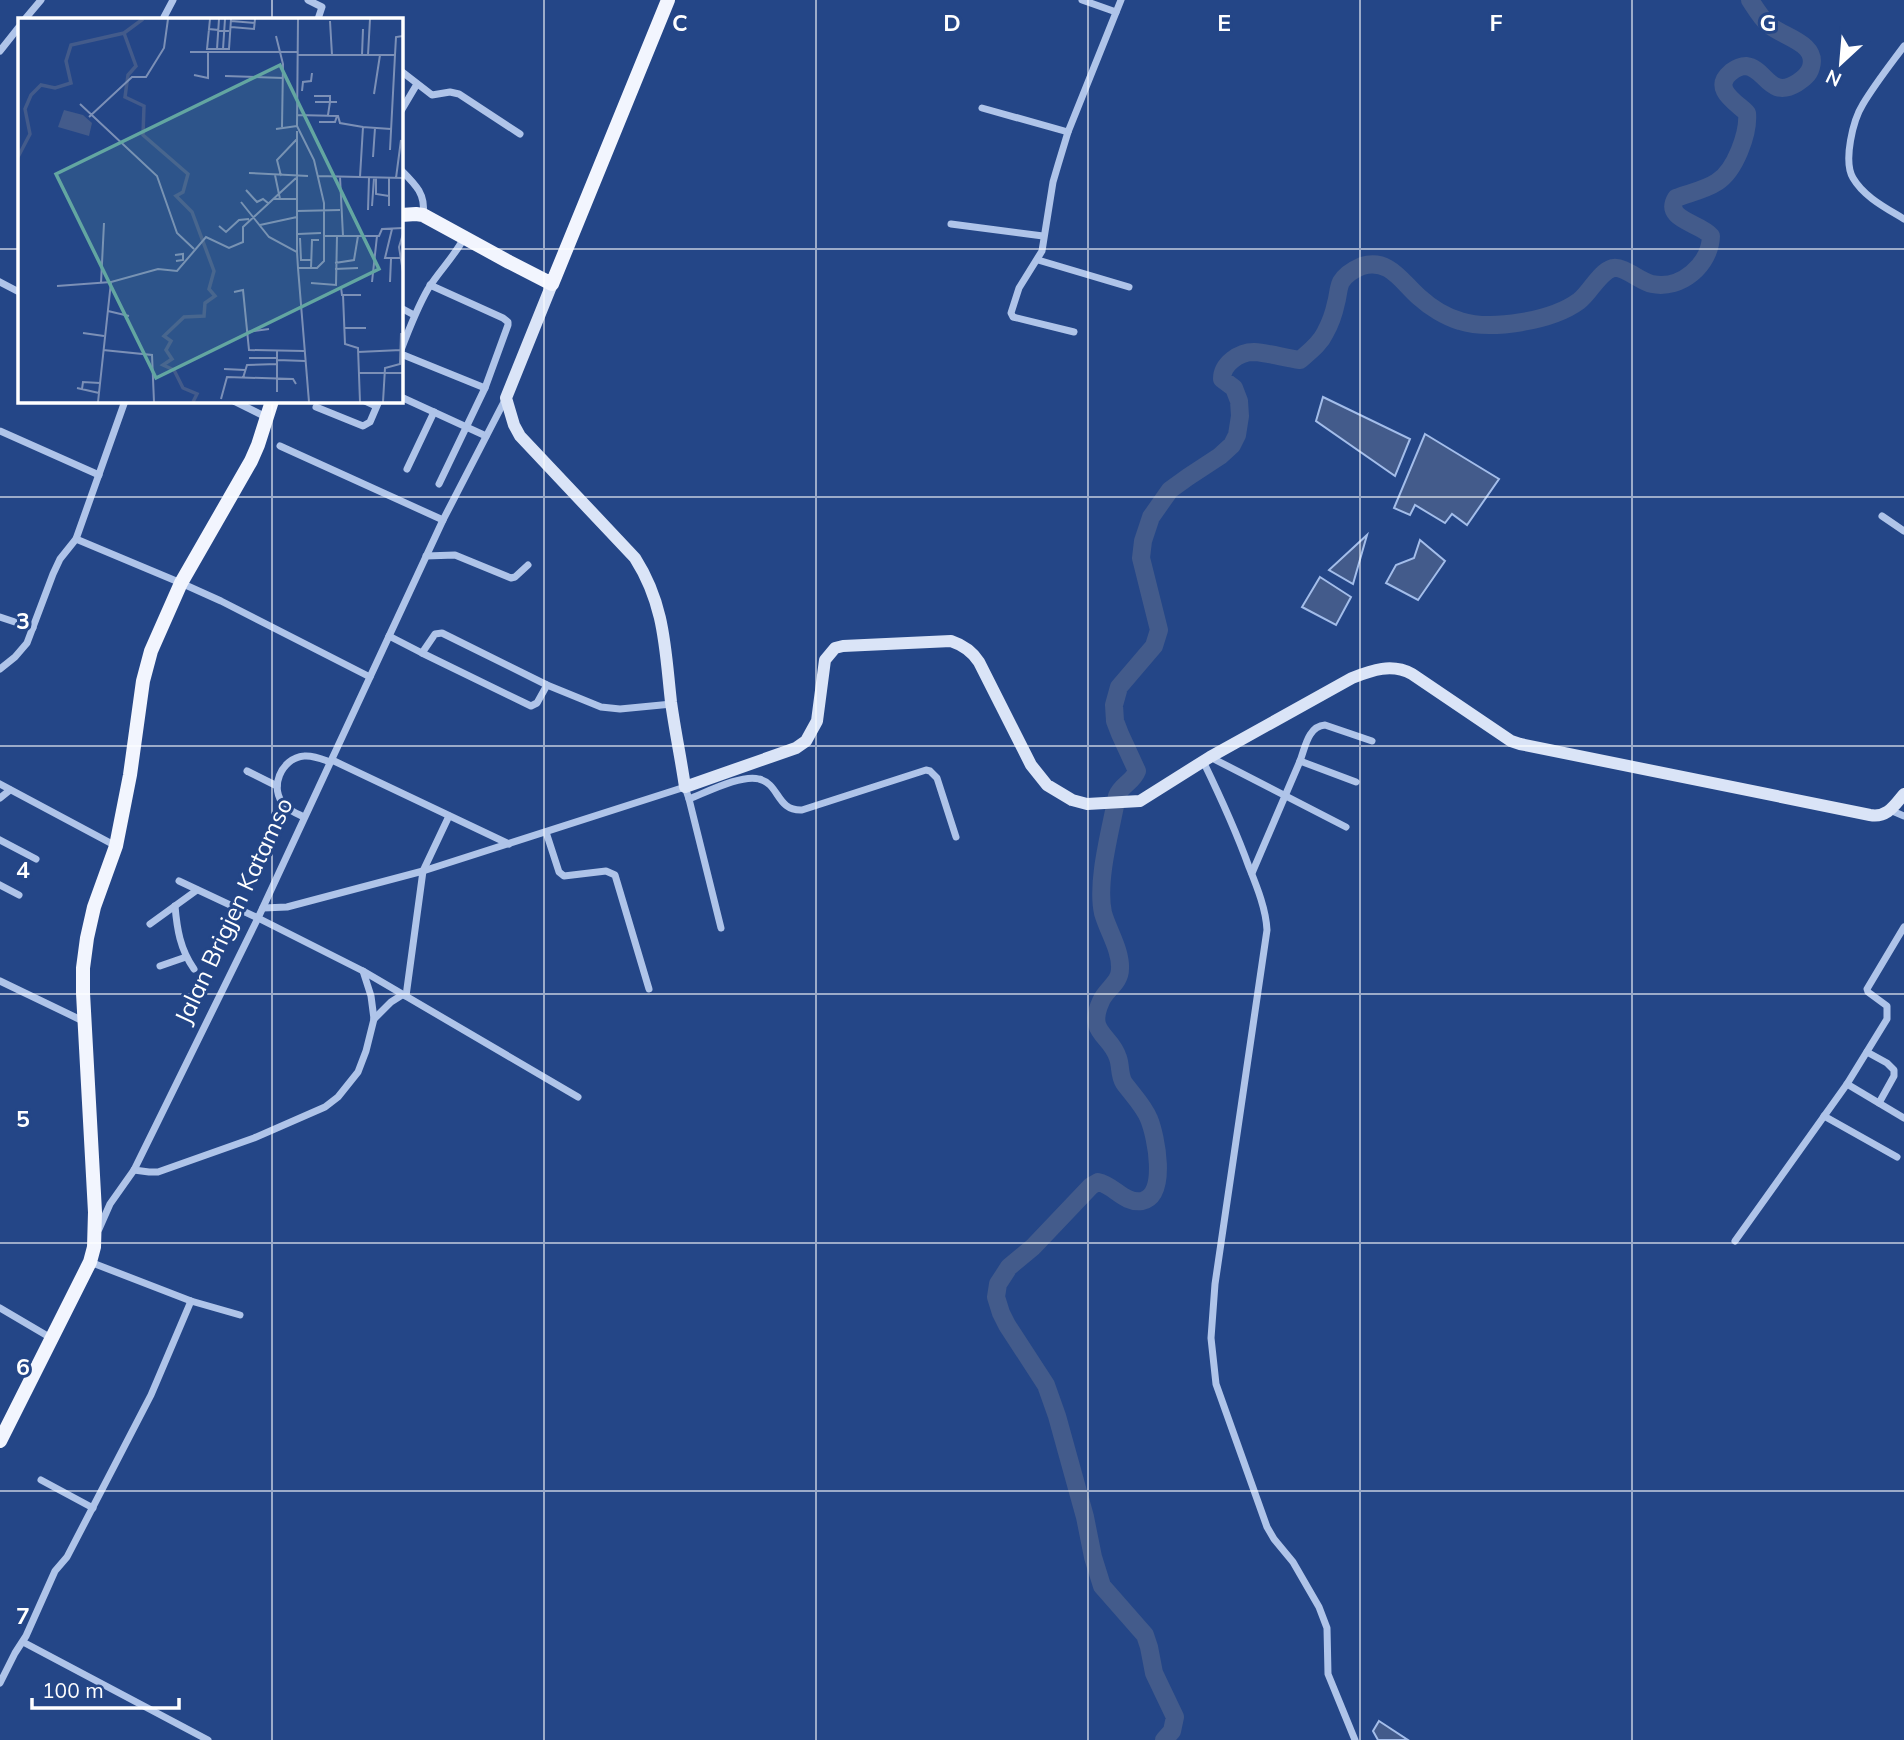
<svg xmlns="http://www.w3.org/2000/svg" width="1904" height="1740" font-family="Mulish,sans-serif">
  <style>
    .water { fill: #435b8b; stroke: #a3bdea; stroke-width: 2 }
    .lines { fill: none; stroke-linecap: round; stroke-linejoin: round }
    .river { stroke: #435b8b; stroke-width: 18 }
    .street { stroke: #afc4e9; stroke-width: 7 }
    .secondary { stroke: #dae4f7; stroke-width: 12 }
    .primary { stroke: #f2f5fe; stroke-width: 14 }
    .grid { fill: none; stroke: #fff; stroke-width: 2; stroke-opacity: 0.55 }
    .labels { text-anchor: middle; stroke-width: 6; stroke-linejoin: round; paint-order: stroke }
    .street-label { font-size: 24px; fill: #fff; stroke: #244687 }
    .inset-river { fill: none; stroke: #435b8b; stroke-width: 3.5 }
    .inset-road { fill: none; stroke: #7c90b7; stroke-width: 2 }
    .view { fill: #63a6a1; fill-opacity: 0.15; stroke: #63a6a1; stroke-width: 3.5 }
    .inset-edge { fill: none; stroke: #fff; stroke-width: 3.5 }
    .grid-label { font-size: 23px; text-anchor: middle; font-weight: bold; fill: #fff; stroke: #244687; stroke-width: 6; stroke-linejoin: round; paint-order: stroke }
  </style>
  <rect width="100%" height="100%" fill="#244687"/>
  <g class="water">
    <path d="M 1323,397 L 1410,439 L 1395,476 L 1316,421 Z"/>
    <path d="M 1425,434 L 1499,479 L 1467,525 L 1452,514 L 1445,523 L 1415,505 L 1410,515 L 1394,508 Z"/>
    <path d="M 1367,535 L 1353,584 L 1329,570 Z"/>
    <path d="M 1420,540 L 1445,561 L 1418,600 L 1386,583 L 1396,565 L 1414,558 Z"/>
    <path d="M 1320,577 L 1351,597 L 1336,625 L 1302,607 Z"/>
    <path d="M 1379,1721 L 1408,1740 L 1378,1740 L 1373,1731 Z"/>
  </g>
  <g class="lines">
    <path class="river" d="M 1164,1740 L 1172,1731 L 1175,1717 L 1154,1673 L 1149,1647 L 1145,1635 L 1102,1586 L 1093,1557 L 1085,1517 L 1057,1416 L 1046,1385 L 1007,1325 L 1001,1313 L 996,1297 L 998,1284 L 1009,1267 L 1033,1247 L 1091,1186 L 1098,1182 C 1114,1185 1124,1204 1142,1201 C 1168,1195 1156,1136 1149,1119 C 1144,1106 1132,1094 1124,1083 C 1119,1075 1121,1066 1118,1058 C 1111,1034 1086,1034 1101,1001 C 1106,989 1120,983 1120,969 C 1121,950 1108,931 1103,913 C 1096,881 1111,829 1117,796 C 1121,785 1133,782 1137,771 L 1120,734 L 1115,721 L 1114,705 L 1119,687 L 1154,646 L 1159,630 L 1141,558 L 1143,541 L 1151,517 L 1170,490 L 1188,477 L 1220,456 L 1232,445 L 1237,435 L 1240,416 L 1239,401 L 1234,388 L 1222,379 C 1222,364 1239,352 1254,352 C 1269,353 1285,358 1300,360 C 1309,352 1320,344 1325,333 C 1330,324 1334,313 1336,303 C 1338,297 1338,288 1341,282 C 1345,275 1355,269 1362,266 C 1389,258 1401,281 1419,297 C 1430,307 1446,317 1460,321 C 1491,331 1552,321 1579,301 C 1590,293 1599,272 1613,268 C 1624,266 1641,282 1652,284 C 1681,290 1710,265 1711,236 C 1701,223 1663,220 1676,198 C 1689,193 1705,190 1717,182 C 1735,171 1749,133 1747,113 C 1736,102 1711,89 1731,72 C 1735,69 1741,66 1746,66 C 1766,68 1769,100 1797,83 C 1803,79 1809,75 1811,67 C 1818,43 1783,37 1769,25 C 1761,18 1756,9 1750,0"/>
    <g class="street">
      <path d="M 308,0 L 322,7 L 318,19"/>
      <path d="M 1082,0 L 1116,12"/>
      <path d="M 164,17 L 173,0"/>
      <path d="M 25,19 L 41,0"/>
      <path d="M 1904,46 C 1890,65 1875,84 1863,104 C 1853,120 1843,161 1853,178 C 1864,197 1886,208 1904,219"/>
      <path d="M 0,51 L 19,27"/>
      <path d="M 401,71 L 432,95 L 450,92 L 459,94 L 520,134"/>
      <path d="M 982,108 L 1068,132"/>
      <path d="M 401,111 L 417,84"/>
      <path d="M 401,170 C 415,184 426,194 423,214"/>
      <path d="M 951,224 L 1043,236"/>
      <path d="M 1038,260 L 1129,287"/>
      <path d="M 0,282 L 19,292"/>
      <path d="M 430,285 L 503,318 L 508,322 L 508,325 L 485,388 L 439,484"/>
      <path d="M 401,308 L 414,315"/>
      <path d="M 1074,332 L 1013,317 L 1011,313 L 1019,288 L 1042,251 L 1053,182 L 1058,165 L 1068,132 L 1121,0"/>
      <path d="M 401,350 C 409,329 417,308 428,289 C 439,271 454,257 464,238"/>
      <path d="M 401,354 L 485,388"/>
      <path d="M 401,397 L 486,436"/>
      <path d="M 234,401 L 266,417"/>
      <path d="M 365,401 L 376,406"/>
      <path d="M 316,407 L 363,426 L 370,422 L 379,401"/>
      <path d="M 0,431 L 99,475"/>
      <path d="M 280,446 L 443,520"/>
      <path d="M 407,469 L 434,412"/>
      <path d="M 1882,516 L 1904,531"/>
      <path d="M 76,539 L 181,583 L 221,601 L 370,677"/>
      <path d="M 426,556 L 455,555 L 511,578 L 515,577 L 528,565"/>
      <path d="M 0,617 L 33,628"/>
      <path d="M 389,636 L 422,653 L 435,634 L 442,633 L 547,685 L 601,707 L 620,709 L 672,704"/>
      <path d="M 422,653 L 531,706 L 537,703 L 547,685"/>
      <path d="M 0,669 L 15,657 L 27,643 L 53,574 L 60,559 L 76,539 L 125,401"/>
      <path d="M 1210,757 L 1346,827"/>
      <path d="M 332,760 L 509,844"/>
      <path d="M 1203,761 C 1220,796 1236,831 1249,867 C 1257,887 1266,909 1267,930 L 1215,1284 L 1211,1338 L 1216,1384 L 1267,1527 L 1274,1539 L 1293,1562 L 1319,1607 L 1327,1628 L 1328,1674 L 1355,1740"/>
      <path d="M 247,771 L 277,786"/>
      <path d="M 1356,782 L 1300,761 C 1305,748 1308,726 1325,725 L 1372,741"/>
      <path d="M 0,784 L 116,846"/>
      <path d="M 0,798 L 10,790"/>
      <path d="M 689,799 C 707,792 742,774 759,779 C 780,784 776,811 802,810 L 926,770 L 930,771 L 937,778 L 956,837"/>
      <path d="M 1890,810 L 1904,816"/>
      <path d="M 304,817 C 298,814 290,811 285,806 C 268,789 281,758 304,756 C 313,755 322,759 330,762"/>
      <path d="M 546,832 L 559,872 L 564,876 L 606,871 L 615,875 L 649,989"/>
      <path d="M 0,840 L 36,859"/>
      <path d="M 1252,873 L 1300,761"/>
      <path d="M 179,881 L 258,918 L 363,971 L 578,1097"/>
      <path d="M 0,885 L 19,895"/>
      <path d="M 175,906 C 177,929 180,949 194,969"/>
      <path d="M 263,908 L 287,907 L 423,871 L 685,787 L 689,799 L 721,928"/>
      <path d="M 150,924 L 197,890"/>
      <path d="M 160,966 L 186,957"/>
      <path d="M 0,981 L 83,1021"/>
      <path d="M 406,996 L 423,871 L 449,816"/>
      <path d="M 374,1019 L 391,1002 L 402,995"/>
      <path d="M 1867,1052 L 1887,1063 L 1894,1070 L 1894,1076 L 1879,1103"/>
      <path d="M 1847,1084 L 1904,1118"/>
      <path d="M 1824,1116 L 1897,1157"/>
      <path d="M 134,1170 L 149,1172 L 158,1172 L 254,1138 L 325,1107 L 338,1097 L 358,1072 L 366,1051 L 374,1019 L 371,996 L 363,971"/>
      <path d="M 99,1229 L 110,1204 L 134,1170 L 258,918 L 443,520 L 506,398"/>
      <path d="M 1735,1241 L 1847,1084 L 1887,1019 L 1887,1006 L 1868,992 L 1867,989 L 1904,927"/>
      <path d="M 90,1262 L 191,1301 L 240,1315"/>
      <path d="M 0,1308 L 51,1338"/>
      <path d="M 41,1480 L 93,1508"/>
      <path d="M 23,1642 L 208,1740"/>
      <path d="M 0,1683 L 15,1653 L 26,1636 L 55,1571 L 67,1557 L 151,1395 L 191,1301"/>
    </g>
    <path class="secondary" d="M 552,284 L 506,398 L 514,425 L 520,436 L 635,558 C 665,605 665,649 671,702 C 675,731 681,759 685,787 L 796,748 L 806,741 L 817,721 L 825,660 L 835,648 L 843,646 L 951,641 C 963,645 972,651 979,662 L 1031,765 L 1047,785 L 1072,800 L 1087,804 L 1140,801 L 1210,757 L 1352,678 C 1372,670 1392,663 1412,674 L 1511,741 L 1520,744 L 1870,815 C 1887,818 1894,806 1904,794"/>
    <g class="primary">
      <path d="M 401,215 L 416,214 L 423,215 L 509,262 L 552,284 L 668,0"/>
      <path d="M 0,1441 L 90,1262 L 94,1247 L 95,1212 L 83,993 L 83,968 L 87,938 L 94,907 L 116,846 L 130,775 L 143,681 L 151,651 L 181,583 L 251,461 L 258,445 L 272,401"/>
    </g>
  </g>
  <path class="grid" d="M 272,0 L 272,19M 544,0 L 544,1740M 816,0 L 816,1740M 1088,0 L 1088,1740M 1360,0 L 1360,1740M 1632,0 L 1632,1740M 0,249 L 19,249M 401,249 L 1904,249M 272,401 L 272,1740M 0,497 L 1904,497M 0,746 L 1904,746M 0,994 L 1904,994M 0,1243 L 1904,1243M 0,1491 L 1904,1491"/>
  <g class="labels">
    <g class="street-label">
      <text transform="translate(234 911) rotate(-65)" y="8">Jalan Brigjen Katamso</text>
    </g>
  </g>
  <g transform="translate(18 18)">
    <rect width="385" height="385" fill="#244687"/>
    <path d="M 46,92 L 65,97 L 74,105 L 71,118 L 40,109 Z" fill="#435b8b"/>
    <path class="inset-river" d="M 106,15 L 118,48 L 110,57 L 107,79 L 126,88 L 125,117 L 170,156 L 165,174 L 158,178 L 174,194 L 196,253 L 191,271 L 197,278 L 187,285 L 186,298 L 166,299 L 146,318 L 153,323 L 148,332 L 154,341 L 145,347 L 156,352 L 165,370 L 179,376 L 175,384M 0,139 L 12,116 L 7,91 L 13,77 L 23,67 L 37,70 L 53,65 L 48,43 L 53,27 L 106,15 L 125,1"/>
    <path class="inset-road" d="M 192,1 L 191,11 L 211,13M 280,1 L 279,108 L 296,142 L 306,185 L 306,243 L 299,250 L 280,250 L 291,384M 213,3 L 237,5M 312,3 L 314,37M 213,9 L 236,11 L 237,1M 191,11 L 189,31 L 211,31 L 213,1M 258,18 L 265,46 L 264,109M 199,31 L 201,1M 205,31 L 207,1M 172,34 L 279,34M 279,37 L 377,37 L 378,19 L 385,18M 344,37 L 345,11M 350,37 L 352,1M 176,57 L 190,60 L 190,34M 207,58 L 265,60M 284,73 L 285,64 L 293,63 L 294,55M 356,76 L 362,37M 296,78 L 312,78 L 312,84 L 319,84M 297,84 L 312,84 L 310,97M 62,86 L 139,158 L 159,215 L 176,231M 279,97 L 320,98 L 322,105 L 345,109M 71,99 L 114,59 L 128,59 L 146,30 L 150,1M 301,104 L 317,104 L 319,98M 258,111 L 279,108M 372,132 L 377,37M 355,139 L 357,110M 231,155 L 290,158M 257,157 L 262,181M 263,158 L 259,142 L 279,121M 299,158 L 385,160M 322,159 L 325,218M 342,159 L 345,109 L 373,111M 358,160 L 358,176 L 371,178M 378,160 L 383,122M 228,172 L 239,184 L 245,181 L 250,185M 255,181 L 279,181M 223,184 L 251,219 L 279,234 L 280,250M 354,188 L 356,160M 371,188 L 371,160M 350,192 L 351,160M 279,193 L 322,192M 242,207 L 279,199M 201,208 L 208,214 L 221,202 L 231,201M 374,211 L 367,240 L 382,240M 280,216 L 303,215M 385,216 L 381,229 L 385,254M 306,218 L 361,218 L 364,211 L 385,210M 282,220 L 283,242 L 294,242M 279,234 L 279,113M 157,237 L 165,236 L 165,242 L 158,243M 317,245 L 336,242 L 340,218M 293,250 L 294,222 L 301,222M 317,251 L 340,250M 354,264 L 359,218M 372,264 L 373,241M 83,265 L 86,205M 293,265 L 318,267 L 319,218M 39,268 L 93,264M 323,269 L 324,277 L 343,277M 216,274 L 225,272 L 231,332 L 286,333M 325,277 L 327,326 L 340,330 L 342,384M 90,293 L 111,298M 326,310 L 348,310M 229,314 L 251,311M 65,315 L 86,318M 85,332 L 134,337 L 136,384M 340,334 L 383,332M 231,340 L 259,340M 259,342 L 287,343M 206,351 L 227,352M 341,355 L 385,355M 225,360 L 229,347 L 259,346M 59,370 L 81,375M 64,371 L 65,364 L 82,365M 259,374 L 259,333M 203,381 L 209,359 L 275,361 L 278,366M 80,384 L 93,264 L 140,251 L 159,253 L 188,219 L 211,230 L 225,224 L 225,209 L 278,160M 365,384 L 367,350 L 382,346 L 383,315"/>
    <path class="view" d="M 262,47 L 361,251 L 138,360 L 38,156 Z"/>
    <rect width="385" height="385" class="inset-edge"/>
  </g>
  <g class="grid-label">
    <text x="680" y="31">C</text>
    <text x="952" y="31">D</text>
    <text x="1224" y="31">E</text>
    <text x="1496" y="31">F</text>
    <text x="1768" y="31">G</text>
    <text x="23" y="629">3</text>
    <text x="23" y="878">4</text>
    <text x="23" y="1127">5</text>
    <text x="23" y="1375">6</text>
    <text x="23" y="1624">7</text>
  </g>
  <g transform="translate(1841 63) rotate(206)" stroke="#244687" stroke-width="5" paint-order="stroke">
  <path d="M0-5L12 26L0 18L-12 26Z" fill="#ffffff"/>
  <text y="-10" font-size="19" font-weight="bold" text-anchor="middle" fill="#ffffff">N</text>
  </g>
  <path d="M32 1698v10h147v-10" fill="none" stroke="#ffffff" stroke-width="3.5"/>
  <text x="42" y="1698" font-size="21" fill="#ffffff" stroke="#244687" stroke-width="5" paint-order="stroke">100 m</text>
</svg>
